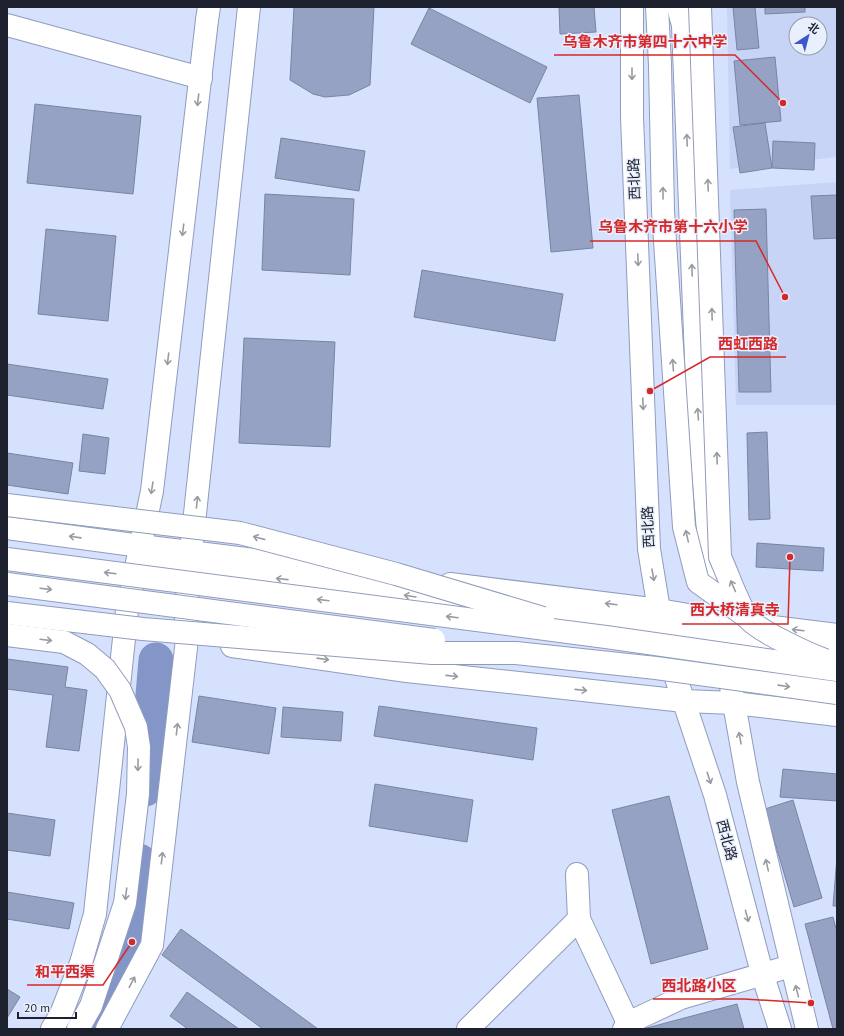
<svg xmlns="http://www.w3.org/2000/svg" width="844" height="1036" font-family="'PT Sans','Noto Sans SC',sans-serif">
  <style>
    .built { fill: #c8d4f5; fill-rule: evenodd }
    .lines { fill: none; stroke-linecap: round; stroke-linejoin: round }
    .river { stroke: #8396c7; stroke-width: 35 }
    .building { fill: #96a2c3; stroke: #7884a3 }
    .minor-casing { stroke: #909cbd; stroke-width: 24 }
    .major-casing { stroke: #909cbd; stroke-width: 24 }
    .highway-casing { stroke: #909cbd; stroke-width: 24 }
    .minor { stroke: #fff; stroke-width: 22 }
    .major { stroke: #fff; stroke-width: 22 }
    .highway { stroke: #fff; stroke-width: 22 }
    .highway-bridge-casing { stroke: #909cbd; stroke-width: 24; stroke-linecap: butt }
    .highway-bridge { stroke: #fff; stroke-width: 22 }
    .oneway { stroke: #999ba1 }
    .labels { text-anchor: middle; stroke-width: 3; stroke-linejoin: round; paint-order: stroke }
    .street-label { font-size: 14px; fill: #1d212e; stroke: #e9effd }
    .leader { fill: none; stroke: #d62828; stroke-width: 1.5 }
    .callout-dot { fill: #d62828; stroke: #e9effd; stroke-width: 1.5 }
    .callout-label { font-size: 15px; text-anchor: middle; font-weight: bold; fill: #d62828; stroke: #e9effd; stroke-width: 3; stroke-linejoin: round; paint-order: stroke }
  </style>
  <rect width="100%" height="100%" fill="#d6e1fd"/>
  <g class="built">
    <path d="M 727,7 L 837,7 L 837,157 L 730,169 ZM 796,24 L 820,24 L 820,48 L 796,48 Z"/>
    <path d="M 837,182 L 837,405 L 736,405 L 730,190 Z"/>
  </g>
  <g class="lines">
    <g class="river">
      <path d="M 145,789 L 156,660"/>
      <path d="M 93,1029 L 107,1005 L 132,942 L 139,861"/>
    </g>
  </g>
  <g class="building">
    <path d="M 294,7 L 374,7 L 370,85 L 349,95 L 325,97 L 313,94 L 290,80 Z"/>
    <path d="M 559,7 L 594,7 L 596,32 L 560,34 Z"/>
    <path d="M 733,7 L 755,7 L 759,48 L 737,50 Z"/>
    <path d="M 765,7 L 805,7 L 805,12 L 765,14 Z"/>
    <path d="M 429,8 L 547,67 L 530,103 L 411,44 Z"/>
    <path d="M 775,57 L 781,121 L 740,125 L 734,61 Z"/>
    <path d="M 579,95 L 593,248 L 551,252 L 537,98 Z"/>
    <path d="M 35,104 L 141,116 L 133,194 L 27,183 Z"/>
    <path d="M 765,123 L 772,168 L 740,173 L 733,127 Z"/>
    <path d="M 281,138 L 365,151 L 359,191 L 275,178 Z"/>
    <path d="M 773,141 L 815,143 L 814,170 L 772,168 Z"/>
    <path d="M 265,194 L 354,199 L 350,275 L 262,270 Z"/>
    <path d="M 837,195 L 837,238 L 814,239 L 811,196 Z"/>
    <path d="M 766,209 L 771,392 L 739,392 L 734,210 Z"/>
    <path d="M 46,229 L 116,236 L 108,321 L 38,314 Z"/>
    <path d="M 422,270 L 563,294 L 555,341 L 414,317 Z"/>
    <path d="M 244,338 L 335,342 L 330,447 L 239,443 Z"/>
    <path d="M 7,364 L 108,379 L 103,409 L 7,395 Z"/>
    <path d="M 767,432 L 770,519 L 749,520 L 747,433 Z"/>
    <path d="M 83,434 L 109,438 L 105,474 L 79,471 Z"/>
    <path d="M 7,453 L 73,463 L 68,494 L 7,485 Z"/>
    <path d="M 757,543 L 824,548 L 823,571 L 756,567 Z"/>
    <path d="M 7,659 L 68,667 L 65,687 L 87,690 L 79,751 L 46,747 L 53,695 L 7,689 Z"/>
    <path d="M 199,696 L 276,708 L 269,754 L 192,742 Z"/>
    <path d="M 379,706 L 537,728 L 533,760 L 374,736 Z"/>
    <path d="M 283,707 L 343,712 L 341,741 L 281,737 Z"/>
    <path d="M 783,769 L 837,774 L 837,801 L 780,797 Z"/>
    <path d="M 375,784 L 473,800 L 467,842 L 369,826 Z"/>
    <path d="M 669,796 L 708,949 L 651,964 L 612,810 Z"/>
    <path d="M 793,800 L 822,898 L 794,907 L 765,809 Z"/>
    <path d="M 7,813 L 55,820 L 50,856 L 7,850 Z"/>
    <path d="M 837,857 L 837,906 L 833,906 Z"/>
    <path d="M 7,892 L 74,903 L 69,929 L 7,919 Z"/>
    <path d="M 833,917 L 837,932 L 837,1029 L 833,1029 L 805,924 Z"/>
    <path d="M 181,929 L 318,1029 L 263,1029 L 162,955 Z"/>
    <path d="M 7,989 L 20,997 L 7,1018 Z"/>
    <path d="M 187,992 L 239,1029 L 188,1029 L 170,1016 Z"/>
    <path d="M 737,1004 L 744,1029 L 643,1029 Z"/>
  </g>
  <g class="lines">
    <g class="minor-casing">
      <g id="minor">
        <path d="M 7,25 L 201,78"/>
        <path d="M 577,874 L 579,919 L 628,1023"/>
        <path d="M 468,1029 L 579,919"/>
        <path d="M 624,1029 L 628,1023 L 681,998 L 791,966"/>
      </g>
    </g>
    <g class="major-casing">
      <g id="major">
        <path d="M 632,7 L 632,117 L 649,549 L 659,610 L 676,678 L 715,795 L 762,973 L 780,1029"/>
        <path d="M 678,7 L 683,25 L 698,411 L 712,580 L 748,782 L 807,1029"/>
        <path d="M 141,546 L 354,572"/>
        <path d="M 137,565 L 356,587 L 481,607"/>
        <path d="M 450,584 L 659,610 L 718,620 L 837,635"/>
        <path d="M 523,613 L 837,657"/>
        <path d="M 232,646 L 407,671 L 684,701 L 734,703 L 837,715"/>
        <path d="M 52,1029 L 61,1014 L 81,963 L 95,914 L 127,610 L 152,491 L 207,20"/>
        <path d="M 107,1029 L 152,945 L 187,639 L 186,616 L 189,570 L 249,7"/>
      </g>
    </g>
    <g class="highway-casing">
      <g id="highway">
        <path d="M 657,7 L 660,65"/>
        <path d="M 683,7 L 683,25"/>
        <path d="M 207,20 L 209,7"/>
        <path d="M 7,528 L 141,546"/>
        <path d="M 78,1029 L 91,1006 L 103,970"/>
      </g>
    </g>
    <use href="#minor" class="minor"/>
    <use href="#major" class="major"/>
    <use href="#highway" class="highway"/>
    <g class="highway-bridge-casing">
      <g id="highway-bridge">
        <path d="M 700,7 L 720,557 C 729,577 736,599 747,617 C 756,630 808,654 825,660"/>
        <path d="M 660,65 L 663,211 L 684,527 L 698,582 L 747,617"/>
        <path d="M 7,505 L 240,533 L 396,574 L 543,618"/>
        <path d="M 7,559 L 606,637 L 837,670"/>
        <path d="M 7,584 L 434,640"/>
        <path d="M 7,613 L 143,629 L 432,653 L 516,653 L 656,668 L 837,693"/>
        <path d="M 7,635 L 64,642 L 87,654 L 105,669 L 120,690 L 136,727 L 139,747 L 138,794 L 125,903 L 103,970"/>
      </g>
    </g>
    <use href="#highway-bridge" class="highway-bridge"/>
  </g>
  <defs><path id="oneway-shaft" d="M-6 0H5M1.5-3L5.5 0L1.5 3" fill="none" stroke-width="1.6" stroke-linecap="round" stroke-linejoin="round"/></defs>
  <g class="oneway">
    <use href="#oneway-shaft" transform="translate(632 74) rotate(90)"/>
    <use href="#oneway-shaft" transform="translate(198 100) rotate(97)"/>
    <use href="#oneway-shaft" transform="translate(687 140) rotate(-92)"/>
    <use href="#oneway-shaft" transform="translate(708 185) rotate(-92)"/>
    <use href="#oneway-shaft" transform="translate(663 193) rotate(-91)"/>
    <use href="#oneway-shaft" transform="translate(183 230) rotate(97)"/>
    <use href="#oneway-shaft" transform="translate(638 260) rotate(88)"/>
    <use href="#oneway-shaft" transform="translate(692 270) rotate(-92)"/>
    <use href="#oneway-shaft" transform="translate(712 314) rotate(-92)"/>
    <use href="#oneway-shaft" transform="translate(168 359) rotate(97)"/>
    <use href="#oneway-shaft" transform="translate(673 365) rotate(-94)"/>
    <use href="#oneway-shaft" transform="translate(643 404) rotate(88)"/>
    <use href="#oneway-shaft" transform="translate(698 414) rotate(-94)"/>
    <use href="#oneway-shaft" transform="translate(717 458) rotate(-92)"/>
    <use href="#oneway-shaft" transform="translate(152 488) rotate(99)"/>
    <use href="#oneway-shaft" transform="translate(197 502) rotate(-84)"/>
    <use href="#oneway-shaft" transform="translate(687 536) rotate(-103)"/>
    <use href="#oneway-shaft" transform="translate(75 537) rotate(-172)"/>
    <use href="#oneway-shaft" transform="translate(259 538) rotate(-165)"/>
    <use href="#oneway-shaft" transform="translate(110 573) rotate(-173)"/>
    <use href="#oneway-shaft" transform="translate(653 575) rotate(80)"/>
    <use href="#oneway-shaft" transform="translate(282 579) rotate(-174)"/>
    <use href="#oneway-shaft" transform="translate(733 586) rotate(-114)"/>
    <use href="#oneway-shaft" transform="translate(46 589) rotate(7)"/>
    <use href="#oneway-shaft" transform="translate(410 596) rotate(-171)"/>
    <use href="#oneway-shaft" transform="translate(323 600) rotate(-173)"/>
    <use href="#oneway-shaft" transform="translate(611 604) rotate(-173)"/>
    <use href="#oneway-shaft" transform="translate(452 617) rotate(-173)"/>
    <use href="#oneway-shaft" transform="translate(798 630) rotate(-173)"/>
    <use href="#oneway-shaft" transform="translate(46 640) rotate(7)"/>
    <use href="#oneway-shaft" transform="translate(323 659) rotate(8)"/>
    <use href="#oneway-shaft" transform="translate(452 676) rotate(6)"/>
    <use href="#oneway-shaft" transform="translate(784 686) rotate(8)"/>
    <use href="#oneway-shaft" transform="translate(581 690) rotate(6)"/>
    <use href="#oneway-shaft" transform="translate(177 729) rotate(-83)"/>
    <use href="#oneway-shaft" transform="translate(740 738) rotate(-100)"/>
    <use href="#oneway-shaft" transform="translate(138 765) rotate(91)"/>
    <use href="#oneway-shaft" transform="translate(709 778) rotate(72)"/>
    <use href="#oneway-shaft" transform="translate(162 858) rotate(-83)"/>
    <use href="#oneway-shaft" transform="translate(767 865) rotate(-103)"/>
    <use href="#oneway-shaft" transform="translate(126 894) rotate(97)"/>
    <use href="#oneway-shaft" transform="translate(747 916) rotate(75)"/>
    <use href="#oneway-shaft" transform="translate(132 982) rotate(-62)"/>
    <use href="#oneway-shaft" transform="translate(797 991) rotate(-104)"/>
  </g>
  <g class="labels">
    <g class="street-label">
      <text transform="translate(634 179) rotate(-92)" y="5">西北路</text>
      <text transform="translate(648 527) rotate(-93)" y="5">西北路</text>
      <text transform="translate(727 840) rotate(75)" y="5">西北路</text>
    </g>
  </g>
  <path class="leader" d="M783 103L735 55H554M785 297L756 241H590M650 391L710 357H786M790 557L788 624H682M132 942L103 985H27M811 1003L744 999H653"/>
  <g class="callout-dot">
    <circle cx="783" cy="103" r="4"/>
    <circle cx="785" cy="297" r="4"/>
    <circle cx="650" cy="391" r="4"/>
    <circle cx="790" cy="557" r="4"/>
    <circle cx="132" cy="942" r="4"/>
    <circle cx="811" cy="1003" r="4"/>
  </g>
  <g class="callout-label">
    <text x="645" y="47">乌鲁木齐市第四十六中学</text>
    <text x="673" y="232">乌鲁木齐市第十六小学</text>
    <text x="748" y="349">西虹西路</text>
    <text x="735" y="615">西大桥清真寺</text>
    <text x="65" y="977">和平西渠</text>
    <text x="699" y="991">西北路小区</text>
  </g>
  <rect width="844" height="1036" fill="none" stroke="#1d212e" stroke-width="16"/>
  <g transform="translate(808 36) rotate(36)"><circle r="19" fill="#e9effd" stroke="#979daa"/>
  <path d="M0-3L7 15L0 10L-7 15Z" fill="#3b58ca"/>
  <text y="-6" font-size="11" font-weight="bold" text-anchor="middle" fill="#1d212e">北</text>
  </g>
  <path d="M18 1012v6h58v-6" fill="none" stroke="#1d212e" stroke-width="2"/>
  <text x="24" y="1012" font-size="12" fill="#1d212e" stroke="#e9effd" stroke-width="3" paint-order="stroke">20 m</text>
</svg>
